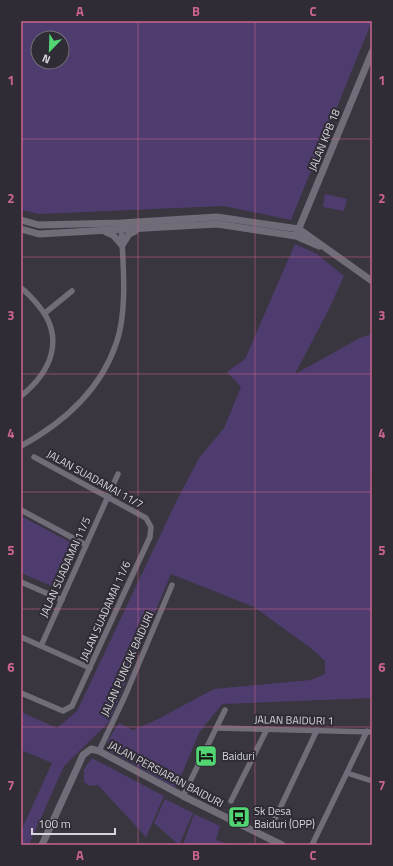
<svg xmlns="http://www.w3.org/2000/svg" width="393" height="866" font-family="'Titillium Web',sans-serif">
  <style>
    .green { fill: #4e3c6e; fill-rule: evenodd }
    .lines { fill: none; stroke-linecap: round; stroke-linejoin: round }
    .minor { stroke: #706d78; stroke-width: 5.5 }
    .tertiary { stroke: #706d78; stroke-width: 7 }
    .grid { fill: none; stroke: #ca648e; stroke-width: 1; stroke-opacity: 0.55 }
    .labels { text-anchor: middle; stroke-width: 4; stroke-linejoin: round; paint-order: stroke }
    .street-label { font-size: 11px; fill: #d7d5db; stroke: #2f2c35 }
    .poi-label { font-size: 11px; fill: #d7d5db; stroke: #2f2c35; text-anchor: start }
    .neatline { fill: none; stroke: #ca648e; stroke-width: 1.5 }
    .grid-label { font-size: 13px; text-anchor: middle; font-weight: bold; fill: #ca648e }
  </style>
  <rect width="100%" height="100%" fill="#39363f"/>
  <g class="green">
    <path d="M 21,21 L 372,21 L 291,220 L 224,206 L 39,214 L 21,210 ZM 38,38 L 62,38 L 62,62 L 38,62 Z"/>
    <path d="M 325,194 L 347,199 L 344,211 L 323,207 Z"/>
    <path d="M 295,244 L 317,254 L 344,276 L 329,309 L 295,374 L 360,338 L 372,334 L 372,454 L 370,485 L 372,486 L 372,698 L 222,704 L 199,733 L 176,788 L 109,751 L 108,740 L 119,723 L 133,730 L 156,720 L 214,689 L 311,680 L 325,674 L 325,661 L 312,649 L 254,607 L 171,574 L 109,722 L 64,766 L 29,845 L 21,845 L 21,831 L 52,763 L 21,750 L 21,712 L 57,728 L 77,711 L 175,504 L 199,458 L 224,428 L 241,387 L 227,372 L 245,359 Z"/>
    <path d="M 21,516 L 79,547 L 59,589 L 21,573 Z"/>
    <path d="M 92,758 L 164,796 L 146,837 L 98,785 L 90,786 L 84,782 L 84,769 Z"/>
    <path d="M 165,799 L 193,813 L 179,845 L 154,823 Z"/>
    <path d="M 194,814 L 220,826 L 216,840 L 229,845 L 183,845 Z"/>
  </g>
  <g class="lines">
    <g class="minor">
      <path d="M 21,288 C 28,293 33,299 38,305 C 66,338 51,372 21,396"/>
      <path d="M 45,313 L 72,291"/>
      <path d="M 21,446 C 63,423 100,391 116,344 C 128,311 123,261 121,226"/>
      <path d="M 21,510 L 86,545"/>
      <path d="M 21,582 L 62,600"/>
      <path d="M 21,637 L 90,668"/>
      <path d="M 41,646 L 118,474"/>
      <path d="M 21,693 L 63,711 L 72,706 L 150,537 L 151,527 L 146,518 L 34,457"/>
      <path d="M 216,728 L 372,732"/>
      <path d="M 99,751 L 125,696 L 172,585"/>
      <path d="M 347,773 L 372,781"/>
      <path d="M 183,796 L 225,710"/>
      <path d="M 231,801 L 267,729"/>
      <path d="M 273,823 L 317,730"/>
      <path d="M 312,845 L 367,731"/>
    </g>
    <g class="tertiary">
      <path d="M 21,220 L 39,225 L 121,223 L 217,217 L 299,229 L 372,281"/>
      <path d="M 21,229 L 39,234 L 217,224 L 296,236 L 319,246"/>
      <path d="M 106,232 L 113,235 L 122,245"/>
      <path d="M 297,233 L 372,52"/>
      <path d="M 122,245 L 129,234 L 135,231"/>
      <path d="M 42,845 L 83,755 L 91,749 L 99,751 L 183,796 L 282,845"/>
    </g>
  </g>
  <path class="grid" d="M 138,21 L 138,845M 255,21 L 255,845M 21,139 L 372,139M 21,257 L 372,257M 21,374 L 372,374M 21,492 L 372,492M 21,609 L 372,609M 21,727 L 372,727"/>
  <defs>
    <g id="hotel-square" transform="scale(1.15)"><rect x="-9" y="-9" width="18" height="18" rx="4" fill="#52d673" stroke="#2f2c35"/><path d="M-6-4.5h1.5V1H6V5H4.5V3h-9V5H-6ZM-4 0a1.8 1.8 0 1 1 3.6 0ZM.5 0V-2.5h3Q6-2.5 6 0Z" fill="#111"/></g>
    <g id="bus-square" transform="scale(1.15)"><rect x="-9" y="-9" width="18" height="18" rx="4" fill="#52d673" stroke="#2f2c35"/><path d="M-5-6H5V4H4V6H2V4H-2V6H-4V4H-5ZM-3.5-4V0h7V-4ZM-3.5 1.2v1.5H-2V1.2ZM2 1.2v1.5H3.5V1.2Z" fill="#111"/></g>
  </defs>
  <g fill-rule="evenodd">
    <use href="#hotel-square" x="206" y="756"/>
    <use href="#bus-square" x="239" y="817"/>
  </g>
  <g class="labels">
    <g class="street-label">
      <text transform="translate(324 140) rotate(-68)" y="4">JALAN KPB 18</text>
      <text transform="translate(95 479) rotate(29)" y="4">JALAN SUADAMAI 11/7</text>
      <text transform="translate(65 567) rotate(-66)" y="4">JALAN SUADAMAI 11/5</text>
      <text transform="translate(105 611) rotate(-66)" y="4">JALAN SUADAMAI 11/6</text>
      <text transform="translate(127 664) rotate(-66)" y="4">JALAN PUNCAK BAIDURI</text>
      <text transform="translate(294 720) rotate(1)" y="4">JALAN BAIDURI 1</text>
      <text transform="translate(166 774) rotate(28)" y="4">JALAN PERSIARAN BAIDURI</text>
    </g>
    <g class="poi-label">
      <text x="222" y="760">Baiduri</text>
      <text x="254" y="815">Sk Desa<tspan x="254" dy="13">Baiduri (OPP)</tspan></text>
    </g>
  </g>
  <rect width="393" height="866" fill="none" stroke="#2f2c35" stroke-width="44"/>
  <g transform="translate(50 50) rotate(203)"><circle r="19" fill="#2f2c35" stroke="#727077"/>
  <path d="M0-3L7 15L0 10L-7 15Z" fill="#52d673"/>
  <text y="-6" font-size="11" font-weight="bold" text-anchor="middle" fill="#d7d5db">N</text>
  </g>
  <path d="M32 828v6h83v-6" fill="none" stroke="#d7d5db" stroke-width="2"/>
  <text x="38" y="828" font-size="12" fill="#d7d5db" stroke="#2f2c35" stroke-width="3" paint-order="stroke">100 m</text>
  <rect x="22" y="22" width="349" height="822" class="neatline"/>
  <g class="grid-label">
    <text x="80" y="16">A</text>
    <text x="196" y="16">B</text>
    <text x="313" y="16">C</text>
    <text x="11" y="85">1</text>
    <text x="382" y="85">1</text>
    <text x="11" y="203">2</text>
    <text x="382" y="203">2</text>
    <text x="11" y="320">3</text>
    <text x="382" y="320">3</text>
    <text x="11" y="438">4</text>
    <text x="382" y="438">4</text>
    <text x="11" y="555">5</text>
    <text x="382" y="555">5</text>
    <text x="11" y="672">6</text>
    <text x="382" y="672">6</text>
    <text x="11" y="790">7</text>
    <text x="382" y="790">7</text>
    <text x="80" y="860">A</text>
    <text x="196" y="860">B</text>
    <text x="313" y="860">C</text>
  </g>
</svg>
